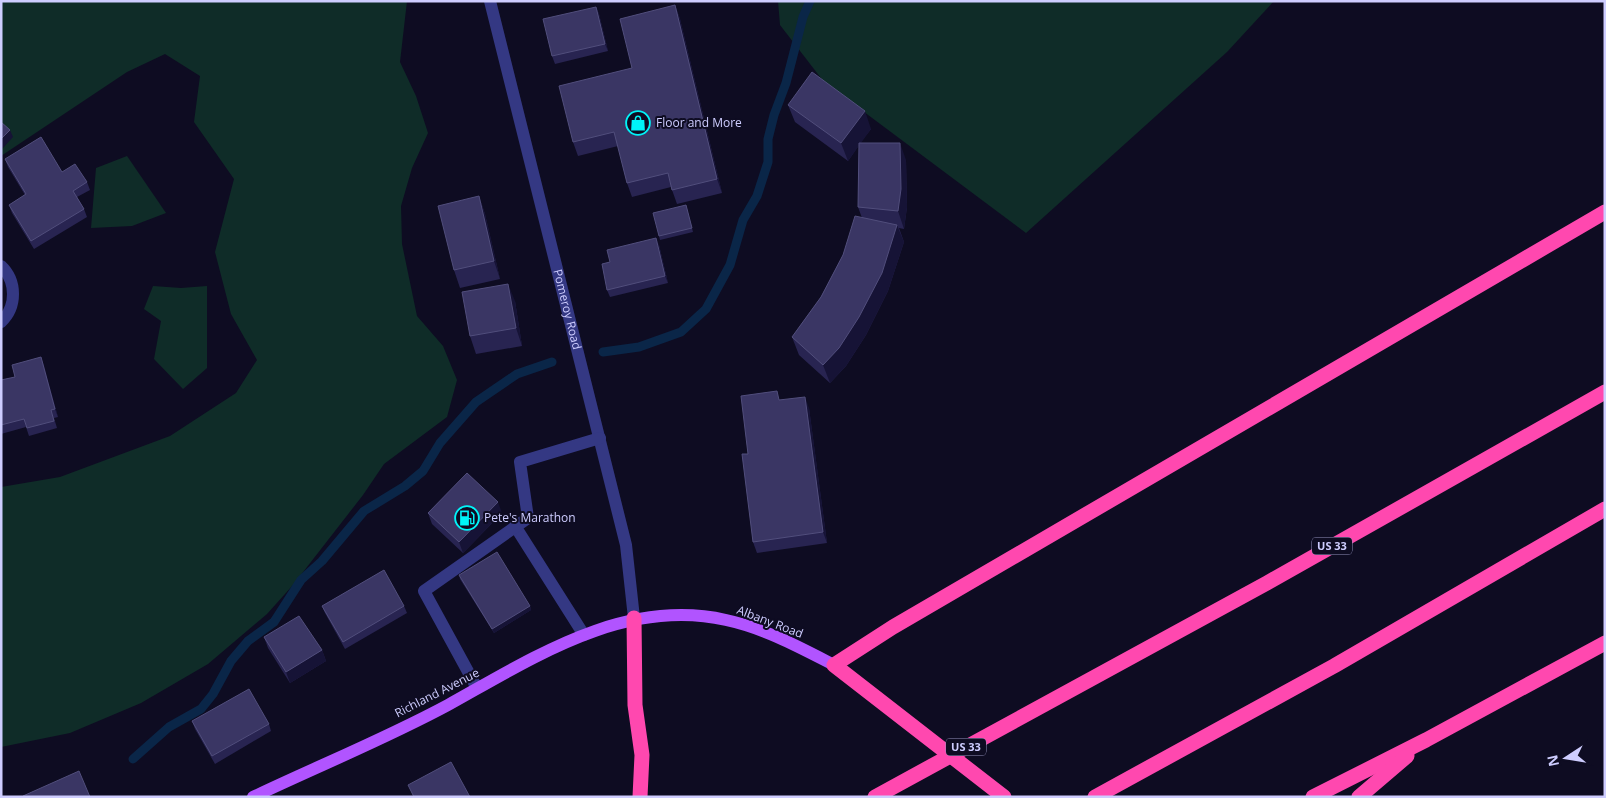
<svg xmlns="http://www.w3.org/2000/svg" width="1606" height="798" font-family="'Open Sans',sans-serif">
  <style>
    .green { fill: #0f2c28 }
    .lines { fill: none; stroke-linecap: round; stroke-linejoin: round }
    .stream { stroke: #0a2648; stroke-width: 9 }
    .minor { stroke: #343883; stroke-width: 12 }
    .major { stroke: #b154ff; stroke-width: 12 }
    .highway { stroke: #ff48af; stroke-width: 15 }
    .wall { fill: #282451 }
    .shaded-wall { fill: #161336 }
    .building { fill: #3a3664; stroke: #514e7c }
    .labels { text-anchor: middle; stroke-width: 4; stroke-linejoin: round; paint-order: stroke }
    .shield { fill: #0e0c22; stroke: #9493bd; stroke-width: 1 }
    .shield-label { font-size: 11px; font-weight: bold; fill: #cecdff }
    .poi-label { font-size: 12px; fill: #cecdff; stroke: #0e0c22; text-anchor: start }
    .street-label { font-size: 12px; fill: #cecdff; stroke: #0e0c22 }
  </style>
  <rect width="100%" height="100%" fill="#0e0c22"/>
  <g class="green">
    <path d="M 1,1 L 407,1 L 400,62 L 416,96 L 428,133 L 412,168 L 401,206 L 402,244 L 417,316 L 443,346 L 457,380 L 447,417 L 384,464 L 363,495 L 293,585 L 267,614 L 208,664 L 141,703 L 70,733 L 1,747 L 1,487 L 60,477 L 170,436 L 236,393 L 257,360 L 231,314 L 215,252 L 234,179 L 194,122 L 200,76 L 165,54 L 127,72 L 1,156 L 1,150 L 12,137 L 1,127 Z"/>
    <path d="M 778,1 L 1274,1 L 1227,52 L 1026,233 L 824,82 L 780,25 Z"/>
    <path d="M 127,156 L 166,213 L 132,226 L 91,228 L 96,168 Z"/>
    <path d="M 153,286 L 181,288 L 207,286 L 207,368 L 183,389 L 154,359 L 161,321 L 144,309 Z"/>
  </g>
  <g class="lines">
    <g class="stream">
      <path d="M 603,352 L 639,347 L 681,332 L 706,309 L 730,265 L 743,220 L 757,196 L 768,162 L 768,139 L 774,115 L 786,83 L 803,17 L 810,1"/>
      <path d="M 133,759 L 169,727 L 201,709 L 213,694 L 231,661 L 248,641 L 274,622 L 301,580 L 322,561 L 364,511 L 405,486 L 423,471 L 440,443 L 476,402 L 517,374 L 552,362"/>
    </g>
    <g class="minor">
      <path id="s1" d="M 490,1 L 626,545 L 634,618"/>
      <path d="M 1,266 C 17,281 17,307 1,322"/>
      <path d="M 515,526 L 584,635"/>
      <path d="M 477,688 L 424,591 L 528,518 L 520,462 L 600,438"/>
    </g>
    <path class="major" d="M 253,797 C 318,766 385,739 448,705 C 533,658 624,597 726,620 C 764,628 799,647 834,665"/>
    <g class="highway">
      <path d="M 634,618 L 635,705 L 642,755 L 640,797"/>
      <path d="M 875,797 L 1267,583 L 1605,392"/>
      <path d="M 1004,797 L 834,665 L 893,627 L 1605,212"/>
      <path d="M 1095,797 L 1334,666 L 1605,509"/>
      <path d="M 1313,797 L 1426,740 L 1605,643"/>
      <path d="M 1359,797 L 1407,756"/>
    </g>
  </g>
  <g class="wall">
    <path d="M 675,5 L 680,19 L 722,193 L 677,204 L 671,187 L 632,197 L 627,183 L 618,146 L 578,156 L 573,142 L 632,68 Z"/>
    <path d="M 596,7 L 599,14 L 608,51 L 555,64 L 552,56 Z"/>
    <path d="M 788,105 L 871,129 L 860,143 L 906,160 L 907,207 L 904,229 L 899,228 L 904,242 L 888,291 L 866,335 L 846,366 L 830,383 L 799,355 L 792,337 L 821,297 L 862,218 L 858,207 L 859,145 L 848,161 L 795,122 Z"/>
    <path d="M 5,159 L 62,172 L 87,182 L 90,190 L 77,197 L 84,209 L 87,217 L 34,249 L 12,213 L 9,205 L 25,195 L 8,167 Z"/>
    <path d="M 479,196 L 485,214 L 500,279 L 460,288 L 454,270 Z"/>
    <path d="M 686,205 L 693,232 L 660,240 L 659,236 Z"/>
    <path d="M 659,245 L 668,283 L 610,297 L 607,290 Z"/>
    <path d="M 515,301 L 522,346 L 476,354 L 470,336 Z"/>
    <path d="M 41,357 L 58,417 L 54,418 L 57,428 L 29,436 L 26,427 L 1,434 L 1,380 L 15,377 Z"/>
    <path d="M 780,400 L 809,408 L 827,543 L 757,553 L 753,542 L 748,454 Z"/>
    <path d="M 428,513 L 502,513 L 463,553 L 432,524 Z"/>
    <path d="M 459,575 L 530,606 L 531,610 L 494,633 L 460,579 Z"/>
    <path d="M 322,606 L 404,606 L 407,613 L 345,649 L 325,613 Z"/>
    <path d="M 264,637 L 322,650 L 326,661 L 290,683 L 268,648 Z"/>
    <path d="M 192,721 L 269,724 L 271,731 L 215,764 L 195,729 Z"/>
  </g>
  <g class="shaded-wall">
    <path d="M 675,5 L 680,19 L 722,193 L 717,179 Z"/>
    <path d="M 596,7 L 599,14 L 608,51 L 605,44 Z"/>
    <path d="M 865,111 L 871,129 L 848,161 L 841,143 Z"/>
    <path d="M 10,130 L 13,137 L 1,150 L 1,139 Z"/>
    <path d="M 900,143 L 906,160 L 907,207 L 904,229 L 898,211 Z"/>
    <path d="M 479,196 L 485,214 L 500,279 L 494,261 Z"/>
    <path d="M 897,225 L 904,242 L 888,291 L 866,335 L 846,366 L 830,383 L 823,365 Z"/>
    <path d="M 656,238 L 659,245 L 668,283 L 665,276 Z"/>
    <path d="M 508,284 L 515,301 L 522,346 L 516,328 Z"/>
    <path d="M 41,357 L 44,365 L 58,417 L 55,409 Z"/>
    <path d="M 805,397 L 809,408 L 827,543 L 823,532 Z"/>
    <path d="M 498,502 L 502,513 L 463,553 L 459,542 Z"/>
    <path d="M 530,606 L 531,610 L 494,633 L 492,629 Z"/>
    <path d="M 322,650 L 326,661 L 290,683 L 286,672 Z"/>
  </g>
  <g class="building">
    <path d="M 675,5 L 717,179 L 672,190 L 668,173 L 627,183 L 614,132 L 573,142 L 559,86 L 632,68 L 620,19 Z"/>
    <path d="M 596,7 L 605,44 L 552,56 L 543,19 Z"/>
    <path d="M 812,72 L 865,111 L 841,143 L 788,105 Z"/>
    <path d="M 1,122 L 10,130 L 1,139 Z"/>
    <path d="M 41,137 L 62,172 L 75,164 L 87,182 L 73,191 L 84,209 L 31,241 L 9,205 L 26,194 L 5,159 Z"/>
    <path d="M 859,143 L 900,143 L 901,189 L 898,211 L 858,207 Z"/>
    <path d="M 479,196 L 494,261 L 454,270 L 438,206 Z"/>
    <path d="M 686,205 L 692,228 L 659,236 L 653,213 Z"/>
    <path d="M 855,216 L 897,225 L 882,273 L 859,317 L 839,348 L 823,365 L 792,337 L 821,297 L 843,255 Z"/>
    <path d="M 656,238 L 665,276 L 607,290 L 602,264 L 610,262 L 607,250 Z"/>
    <path d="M 508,284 L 516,328 L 470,336 L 462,292 Z"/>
    <path d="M 41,357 L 55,409 L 51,410 L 54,421 L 27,428 L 24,419 L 1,425 L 1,380 L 15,377 L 12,365 Z"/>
    <path d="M 777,391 L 779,400 L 805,397 L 823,532 L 753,542 L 742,454 L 748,454 L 741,396 Z"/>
    <path d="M 467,473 L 498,502 L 459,542 L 428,513 Z"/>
    <path d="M 497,552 L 530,606 L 492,629 L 459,575 Z"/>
    <path d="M 384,570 L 404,606 L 343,642 L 322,606 Z"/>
    <path d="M 299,616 L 322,650 L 286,672 L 264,637 Z"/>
    <path d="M 249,689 L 269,724 L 212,756 L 192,721 Z"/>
    <path d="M 451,762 L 470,797 L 414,797 L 408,785 Z"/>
    <path d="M 79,771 L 90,797 L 24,797 L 23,796 Z"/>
  </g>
  <defs>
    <g id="shop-ring" transform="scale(1.25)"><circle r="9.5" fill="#0e0c22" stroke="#00f4f8" stroke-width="1.5"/><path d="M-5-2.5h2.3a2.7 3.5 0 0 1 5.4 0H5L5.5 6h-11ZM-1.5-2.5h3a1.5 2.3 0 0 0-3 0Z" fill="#00f4f8"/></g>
    <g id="fuel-ring" transform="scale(1.25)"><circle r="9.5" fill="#0e0c22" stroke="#00f4f8" stroke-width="1.5"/><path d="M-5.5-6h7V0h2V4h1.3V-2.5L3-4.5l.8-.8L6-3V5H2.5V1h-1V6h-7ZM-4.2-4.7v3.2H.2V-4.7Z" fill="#00f4f8"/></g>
  </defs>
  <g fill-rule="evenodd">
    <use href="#shop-ring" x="638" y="123"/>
    <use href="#fuel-ring" x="467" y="518"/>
  </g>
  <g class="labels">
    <g class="shield">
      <rect x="1312" y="537.5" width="40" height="17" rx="4"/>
      <rect x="946" y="738.5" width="40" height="17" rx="4"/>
    </g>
    <g class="shield-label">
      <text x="1332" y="550">US 33</text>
      <text x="966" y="751">US 33</text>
    </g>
    <g class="poi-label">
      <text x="656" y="127">Floor and More</text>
      <text x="484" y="522">Pete's Marathon</text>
    </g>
    <g class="street-label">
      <text dy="4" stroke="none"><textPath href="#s1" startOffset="318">Pomeroy Road</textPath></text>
      <text transform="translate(770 622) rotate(21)" y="4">Albany Road</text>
      <text transform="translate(437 693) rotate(-27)" y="4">Richland Avenue</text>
    </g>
  </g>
  <rect width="1606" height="798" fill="none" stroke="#cecdff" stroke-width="5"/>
  <g transform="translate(1566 758) rotate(258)" stroke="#0e0c22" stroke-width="4" paint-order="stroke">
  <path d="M0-4L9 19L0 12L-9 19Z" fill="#cecdff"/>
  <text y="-8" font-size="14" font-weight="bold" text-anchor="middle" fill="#cecdff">N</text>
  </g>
</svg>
